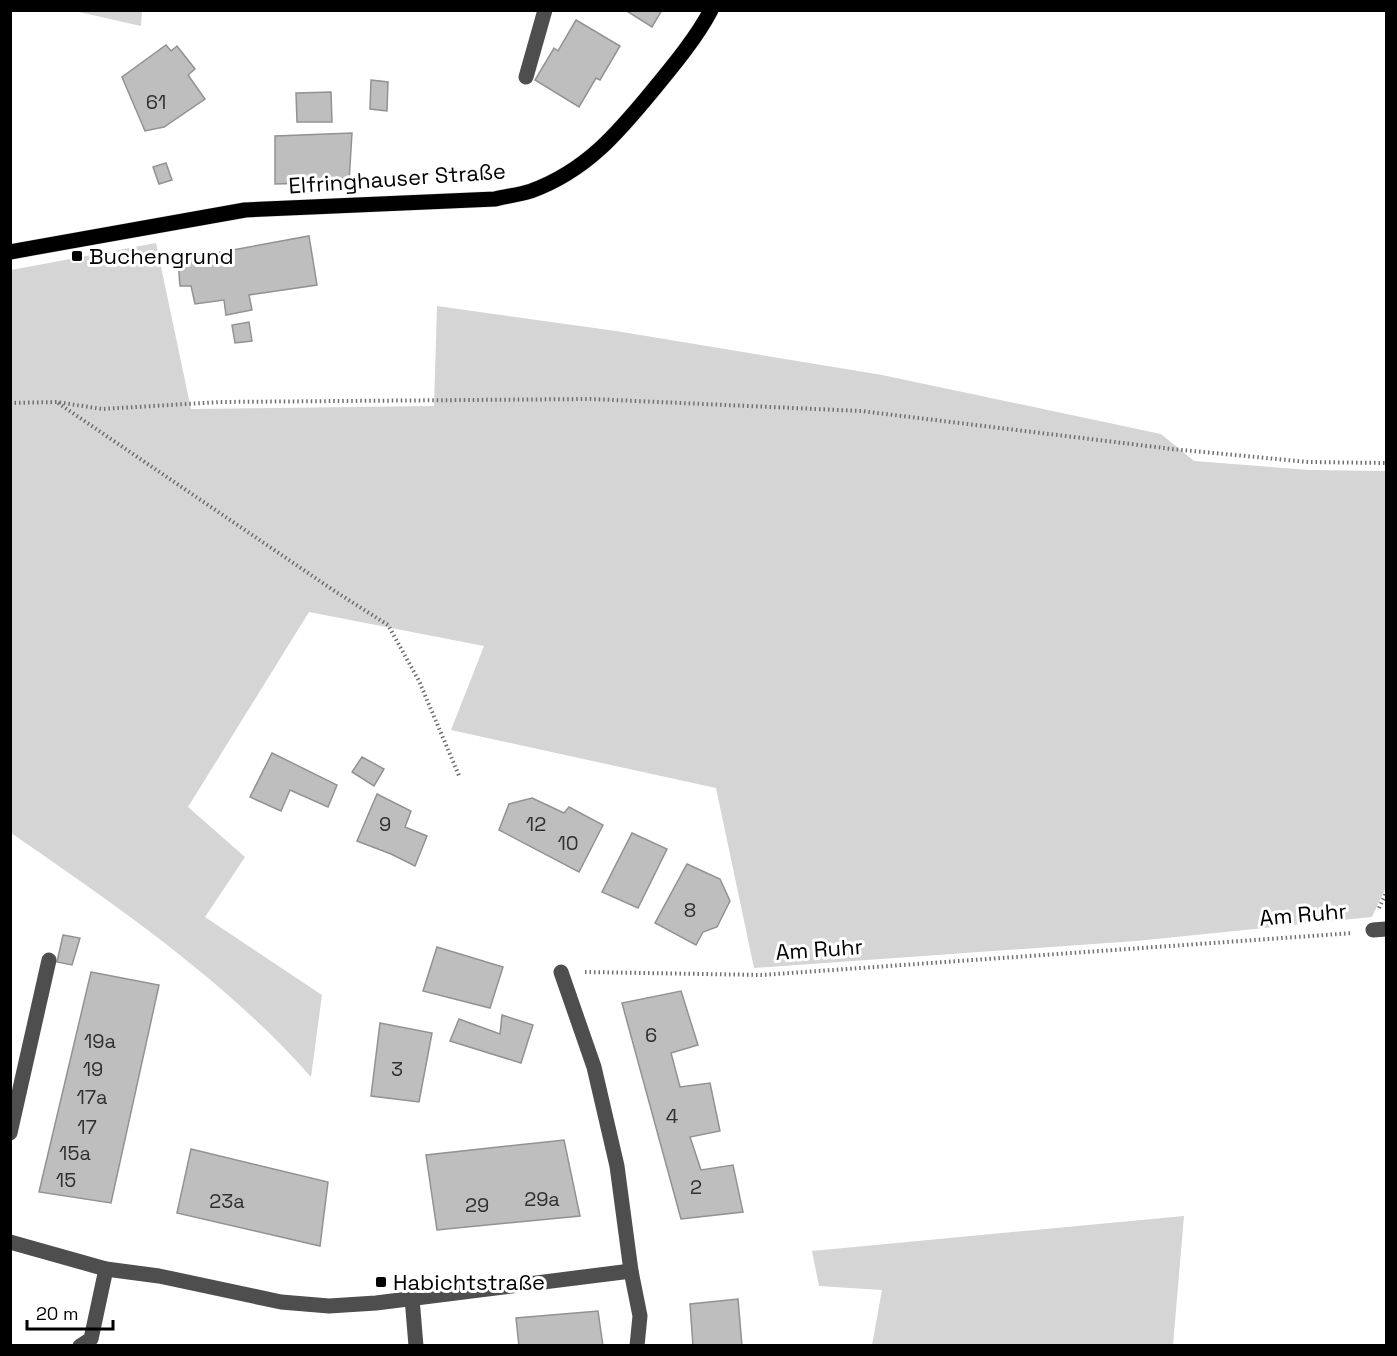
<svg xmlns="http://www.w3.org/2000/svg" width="1397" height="1356" font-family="'Space Grotesk',sans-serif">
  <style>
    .green { fill: #d5d5d5 }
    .building { fill: #bebebe; stroke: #929292; stroke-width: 1.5 }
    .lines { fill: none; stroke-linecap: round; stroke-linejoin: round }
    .major-casing { stroke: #dbdbdb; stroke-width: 16 }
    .path { stroke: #707070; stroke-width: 4; stroke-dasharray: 1.5 3; stroke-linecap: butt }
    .minor { stroke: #4e4e4e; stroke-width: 15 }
    .major { stroke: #000; stroke-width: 15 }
    .poi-dot { fill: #000; stroke: #fff; stroke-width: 2 }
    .labels { text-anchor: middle; stroke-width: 6; stroke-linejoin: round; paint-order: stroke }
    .number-label { font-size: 20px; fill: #303030 }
    .street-label { font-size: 22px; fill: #000; stroke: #fff }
    .poi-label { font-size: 22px; fill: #000; stroke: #fff; text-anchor: start }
  </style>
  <rect width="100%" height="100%" fill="#fff"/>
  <g class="green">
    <path d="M 70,11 L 142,11 L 141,26 L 79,12 Z"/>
    <path d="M 156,243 L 191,409 L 434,406 L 437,306 L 616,331 L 882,375 L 1161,434 L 1194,461 L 1309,470 L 1386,471 L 1386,887 L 1372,917 L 1136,941 L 754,968 L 716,788 L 451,730 L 484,646 L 309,612 L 188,807 L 245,857 L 205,917 L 322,995 L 311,1077 C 225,980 117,906 11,833 L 11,270 Z"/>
    <path d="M 1184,1216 L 1173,1345 L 872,1345 L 882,1290 L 819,1286 L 812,1251 Z"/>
  </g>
  <g class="building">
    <path d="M 625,10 L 662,10 L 652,27 Z"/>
    <path d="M 576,20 L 620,46 L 600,80 L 596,78 L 579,107 L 535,80 L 554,48 L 558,51 Z"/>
    <path d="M 166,45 L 171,51 L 177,46 L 195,69 L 188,75 L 205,99 L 164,127 L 145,131 L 122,77 Z"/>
    <path d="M 371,80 L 388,82 L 387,111 L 370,109 Z"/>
    <path d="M 331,92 L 332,122 L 297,122 L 296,93 Z"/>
    <path d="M 352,133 L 349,182 L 275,184 L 275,136 Z"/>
    <path d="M 166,163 L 172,180 L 159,184 L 153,167 Z"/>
    <path d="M 309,236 L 317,285 L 249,295 L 252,310 L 226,315 L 224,300 L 195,304 L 191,286 L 180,286 L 178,260 Z"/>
    <path d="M 249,322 L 252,341 L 235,343 L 232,325 Z"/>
    <path d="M 272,753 L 337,785 L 328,807 L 290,790 L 281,811 L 250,797 Z"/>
    <path d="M 362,757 L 384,769 L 374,786 L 352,772 Z"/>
    <path d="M 377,794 L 411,811 L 405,827 L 427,836 L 415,866 L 391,854 L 357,841 Z"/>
    <path d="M 532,798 L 564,813 L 569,807 L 603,825 L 579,872 L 499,830 L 509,804 Z"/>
    <path d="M 632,833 L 667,849 L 638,908 L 602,892 Z"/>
    <path d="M 687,864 L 720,879 L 730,901 L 717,927 L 703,932 L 696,945 L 655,923 Z"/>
    <path d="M 63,935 L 80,938 L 72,965 L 57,962 Z"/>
    <path d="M 437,947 L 503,967 L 490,1008 L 423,991 Z"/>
    <path d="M 91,972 L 159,985 L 111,1203 L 39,1192 Z"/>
    <path d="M 681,991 L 698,1045 L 671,1053 L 680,1087 L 710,1083 L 720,1131 L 690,1137 L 701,1170 L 733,1165 L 743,1212 L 681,1219 L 622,1003 Z"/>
    <path d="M 502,1015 L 533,1025 L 521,1063 L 450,1041 L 459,1019 L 500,1034 Z"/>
    <path d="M 380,1023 L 432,1033 L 419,1102 L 371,1096 Z"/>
    <path d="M 564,1140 L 580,1216 L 437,1230 L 426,1155 Z"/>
    <path d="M 191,1149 L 328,1182 L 320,1246 L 177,1213 Z"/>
    <path d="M 738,1299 L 742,1346 L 693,1346 L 690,1304 Z"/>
    <path d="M 598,1311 L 603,1346 L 519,1346 L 516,1318 Z"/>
  </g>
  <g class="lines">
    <g class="major-casing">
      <path id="major" d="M 10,252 L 245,210 L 495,199 C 506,196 519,195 531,191 C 586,171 618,133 654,89 C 673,66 697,37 711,10"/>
    </g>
    <g class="path">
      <path d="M 10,403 L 57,402 L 102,409 L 220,402 L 591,399 L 861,411 L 1172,449 L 1308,462 L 1386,463"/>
      <path d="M 58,403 L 336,592 L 388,625 L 419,681 L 460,778"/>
      <path d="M 1379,908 L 1386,893"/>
      <path d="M 585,972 L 762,975 L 1353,933"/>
    </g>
    <g class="minor">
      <path d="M 526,77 L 545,10"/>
      <path d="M 1373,930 L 1386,929"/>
      <path d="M 561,972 L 594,1067 L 617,1166 L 631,1271 L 640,1316 L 637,1346"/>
      <path d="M 10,1133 L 49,960"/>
      <path d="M 10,1242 L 106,1269 L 159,1276 L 281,1302 L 329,1306 L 376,1303 L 631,1271"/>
      <path d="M 412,1298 L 416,1346"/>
      <path d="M 80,1346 L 91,1339 L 106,1269"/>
    </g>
    <use href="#major" class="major"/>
  </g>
  <g class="poi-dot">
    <rect x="71" y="250" width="12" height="12" rx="3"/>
    <rect x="375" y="1276" width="12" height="12" rx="3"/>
  </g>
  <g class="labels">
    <g class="number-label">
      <text x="156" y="109">61</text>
      <text x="385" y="831">9</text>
      <text x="536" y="831">12</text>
      <text x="568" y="850">10</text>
      <text x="690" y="917">8</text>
      <text x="651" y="1042">6</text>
      <text x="100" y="1048">19a</text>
      <text x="93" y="1076">19</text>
      <text x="397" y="1076">3</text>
      <text x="92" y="1104">17a</text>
      <text x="672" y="1123">4</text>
      <text x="87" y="1134">17</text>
      <text x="75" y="1160">15a</text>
      <text x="66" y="1187">15</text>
      <text x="696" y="1194">2</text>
      <text x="542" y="1206">29a</text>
      <text x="227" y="1208">23a</text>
      <text x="477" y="1212">29</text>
    </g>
    <g class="street-label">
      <text transform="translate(397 178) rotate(-4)" y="8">Elfringhauser Straße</text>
      <text transform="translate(1303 914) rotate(-5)" y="8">Am Ruhr</text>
      <text transform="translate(819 949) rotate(-4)" y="8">Am Ruhr</text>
    </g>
    <g class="poi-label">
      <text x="89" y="264">Buchengrund</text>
      <text x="393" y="1290">Habichtstraße</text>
    </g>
  </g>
  <rect width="1397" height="1356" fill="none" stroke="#000000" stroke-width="24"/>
  <path d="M27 1320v9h86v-9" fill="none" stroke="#000000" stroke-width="3"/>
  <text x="36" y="1320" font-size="18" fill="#000000" stroke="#ffffff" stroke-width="4.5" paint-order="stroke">20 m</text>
</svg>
